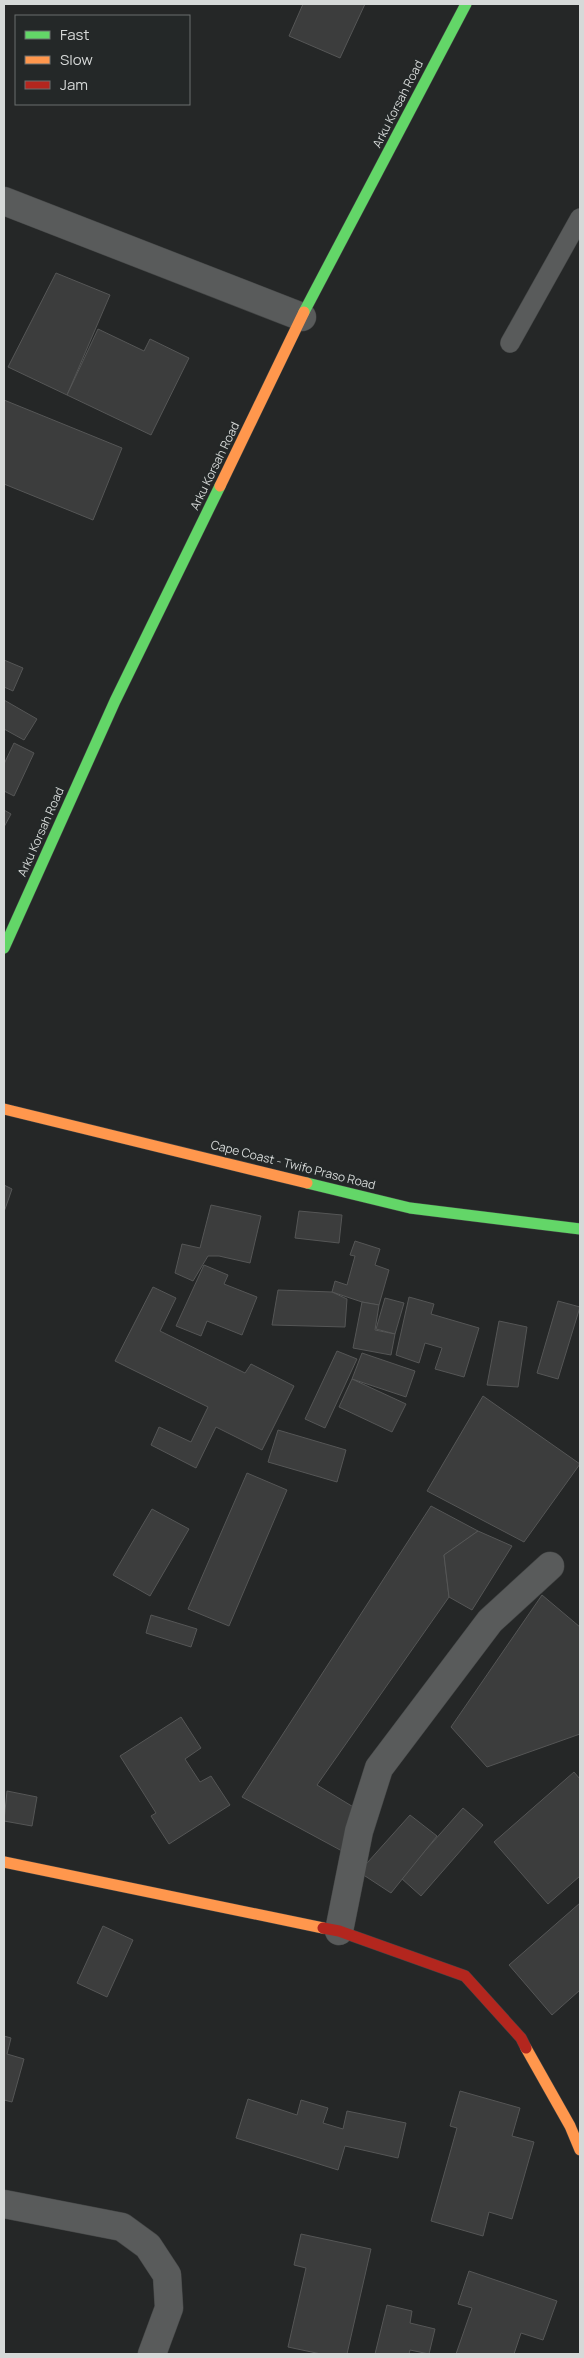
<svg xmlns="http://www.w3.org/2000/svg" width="584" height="2358" font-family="Manrope,sans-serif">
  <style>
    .building { fill: #3c3d3d; stroke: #555656 }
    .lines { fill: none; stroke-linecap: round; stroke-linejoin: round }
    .lane-casing { stroke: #424444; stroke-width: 20 }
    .street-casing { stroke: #424444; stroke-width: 29 }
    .fast-casing { stroke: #424444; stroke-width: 12 }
    .slow-casing { stroke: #424444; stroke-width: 12 }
    .jam-casing { stroke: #424444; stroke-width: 12 }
    .lane { stroke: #595b5b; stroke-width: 19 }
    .street { stroke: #595b5b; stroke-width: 28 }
    .fast { stroke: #63d668; stroke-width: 11 }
    .slow { stroke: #ff974d; stroke-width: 11 }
    .jam { stroke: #b3261e; stroke-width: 11 }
    .labels { text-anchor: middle; stroke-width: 4; stroke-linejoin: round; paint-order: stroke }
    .street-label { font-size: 12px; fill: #d6d9d8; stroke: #242828 }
  </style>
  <rect width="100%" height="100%" fill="#252727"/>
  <g class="building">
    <path d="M 303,4 L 365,4 L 340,58 L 289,36 Z"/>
    <path d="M 56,273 L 110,295 L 67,395 L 8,367 Z"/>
    <path d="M 98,329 L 144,351 L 150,339 L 189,358 L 151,435 L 67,395 Z"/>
    <path d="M 4,400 L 122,448 L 93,520 L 4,484 Z"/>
    <path d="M 4,660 L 23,668 L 13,691 L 4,687 Z"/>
    <path d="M 4,700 L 37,719 L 24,740 L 4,729 Z"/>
    <path d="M 14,743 L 34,753 L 14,796 L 4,791 L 4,764 Z"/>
    <path d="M 4,810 L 11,814 L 4,827 Z"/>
    <path d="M 4,1185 L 12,1189 L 4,1212 Z"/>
    <path d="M 211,1205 L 261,1216 L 250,1263 L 219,1256 L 208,1256 L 193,1281 L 175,1273 L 182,1244 L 200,1248 Z"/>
    <path d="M 299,1211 L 342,1215 L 339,1243 L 295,1238 Z"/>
    <path d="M 355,1241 L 380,1249 L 375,1265 L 389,1270 L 379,1305 L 362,1302 L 332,1292 L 335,1281 L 347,1285 L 355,1256 L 350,1255 Z"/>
    <path d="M 204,1265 L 228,1275 L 224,1284 L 257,1297 L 242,1335 L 207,1321 L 201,1336 L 176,1326 Z"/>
    <path d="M 153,1287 L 176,1298 L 160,1331 L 245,1373 L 251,1364 L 294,1386 L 262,1450 L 216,1427 L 196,1468 L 151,1445 L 159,1427 L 191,1442 L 208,1407 L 115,1361 Z"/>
    <path d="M 278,1290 L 332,1292 L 347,1299 L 345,1327 L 272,1325 Z"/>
    <path d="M 409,1297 L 434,1304 L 431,1314 L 479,1328 L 464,1377 L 435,1369 L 442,1348 L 425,1343 L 419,1363 L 396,1355 Z"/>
    <path d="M 385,1298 L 404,1303 L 395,1334 L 376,1329 Z"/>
    <path d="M 558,1301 L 580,1307 L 558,1379 L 537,1373 Z"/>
    <path d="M 362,1302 L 379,1305 L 375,1330 L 395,1334 L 391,1355 L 353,1348 Z"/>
    <path d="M 499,1321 L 527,1327 L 518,1387 L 487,1385 Z"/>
    <path d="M 337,1351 L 357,1359 L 325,1428 L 305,1419 Z"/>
    <path d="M 362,1353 L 415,1371 L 406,1397 L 352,1379 Z"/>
    <path d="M 352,1379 L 406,1404 L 392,1432 L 339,1407 Z"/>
    <path d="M 483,1396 L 580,1464 L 524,1542 L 427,1491 Z"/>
    <path d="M 278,1430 L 346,1450 L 337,1482 L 268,1462 Z"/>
    <path d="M 247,1473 L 287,1490 L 229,1626 L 188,1609 Z"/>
    <path d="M 431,1506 L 478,1531 L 444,1555 L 449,1597 L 317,1785 L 360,1811 L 342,1851 L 242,1797 Z"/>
    <path d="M 152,1509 L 189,1529 L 150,1596 L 113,1575 Z"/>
    <path d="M 478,1531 L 512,1546 L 472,1610 L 449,1597 L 444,1555 Z"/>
    <path d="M 542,1595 L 580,1627 L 580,1734 L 487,1767 L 451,1727 Z"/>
    <path d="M 151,1615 L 197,1629 L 191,1647 L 146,1633 Z"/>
    <path d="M 181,1717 L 201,1748 L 185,1759 L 200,1782 L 211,1776 L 230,1805 L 169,1844 L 151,1816 L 156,1813 L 120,1756 Z"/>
    <path d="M 574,1772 L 580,1779 L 580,1876 L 548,1904 L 494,1842 Z"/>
    <path d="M 7,1791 L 37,1797 L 32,1826 L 4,1821 Z"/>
    <path d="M 463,1808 L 483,1825 L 421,1896 L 401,1878 Z"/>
    <path d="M 410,1815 L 437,1836 L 391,1893 L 359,1872 Z"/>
    <path d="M 580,1903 L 580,1990 L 552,2015 L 509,1965 Z"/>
    <path d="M 103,1926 L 133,1940 L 107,1997 L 77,1983 Z"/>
    <path d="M 4,2036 L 11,2038 L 7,2054 L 24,2059 L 12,2102 L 4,2100 Z"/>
    <path d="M 460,2091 L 520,2108 L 512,2136 L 534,2142 L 512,2219 L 489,2212 L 483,2236 L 431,2221 L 457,2128 L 450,2126 Z"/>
    <path d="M 248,2099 L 297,2115 L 301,2100 L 328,2108 L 323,2123 L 343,2129 L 347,2111 L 406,2123 L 398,2158 L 345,2146 L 338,2170 L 236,2138 Z"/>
    <path d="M 301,2234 L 371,2249 L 347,2354 L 321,2354 L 288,2347 L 306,2268 L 294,2265 Z"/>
    <path d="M 469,2271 L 557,2301 L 543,2340 L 521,2333 L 514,2354 L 456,2354 L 472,2308 L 458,2304 Z"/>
    <path d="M 387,2305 L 412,2311 L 410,2323 L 435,2329 L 429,2354 L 410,2350 L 409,2354 L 375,2354 Z"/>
  </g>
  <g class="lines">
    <g class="lane-casing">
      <path id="lane" d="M 510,343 L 580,218"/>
    </g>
    <g class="street-casing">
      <g id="street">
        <path d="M 4,201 L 302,317"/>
        <path d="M 339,1931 L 359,1831 L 379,1768 L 490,1621 L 550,1566"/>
        <path d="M 4,2204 L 122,2227 L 148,2246 L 167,2275 L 169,2308 L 152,2354"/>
      </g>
    </g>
    <g class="fast-casing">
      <g id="fast">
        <path d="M 304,312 L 466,4"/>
        <path d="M 4,948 L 115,701 L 220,486"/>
        <path d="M 307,1183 L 410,1208 L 580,1229"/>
      </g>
    </g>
    <g class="slow-casing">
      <g id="slow">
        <path d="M 220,486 L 304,312"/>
        <path d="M 4,1109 L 307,1183"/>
        <path d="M 4,1862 L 323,1928"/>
        <path d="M 526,2048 L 570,2126 L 580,2150"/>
      </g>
    </g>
    <g class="jam-casing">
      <path id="jam" d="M 323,1928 L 339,1931 L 465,1976 L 521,2038 L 526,2048"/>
    </g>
    <use href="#lane" class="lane"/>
    <use href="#street" class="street"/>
    <use href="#fast" class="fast"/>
    <use href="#slow" class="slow"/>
    <use href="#jam" class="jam"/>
  </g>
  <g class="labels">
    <g class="street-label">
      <text transform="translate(398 104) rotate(-63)" y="4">Arku Korsah Road</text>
      <text transform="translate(215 466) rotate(-64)" y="4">Arku Korsah Road</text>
      <text transform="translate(41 832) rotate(-66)" y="4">Arku Korsah Road</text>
      <text transform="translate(293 1165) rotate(14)" y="4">Cape Coast - Twifo Praso Road</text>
    </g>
  </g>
  <rect width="584" height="2358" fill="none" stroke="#d6d9d8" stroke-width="10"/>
  <rect x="15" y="15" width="175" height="90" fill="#242828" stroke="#6b6f6e"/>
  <rect x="25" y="31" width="25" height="8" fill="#63d668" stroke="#6b6f6e"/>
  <text x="60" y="40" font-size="15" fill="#d6d9d8">Fast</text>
  <rect x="25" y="56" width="25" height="8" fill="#ff974d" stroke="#6b6f6e"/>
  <text x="60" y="65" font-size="15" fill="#d6d9d8">Slow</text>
  <rect x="25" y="81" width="25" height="8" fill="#b3261e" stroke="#6b6f6e"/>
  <text x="60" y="90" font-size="15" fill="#d6d9d8">Jam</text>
</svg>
